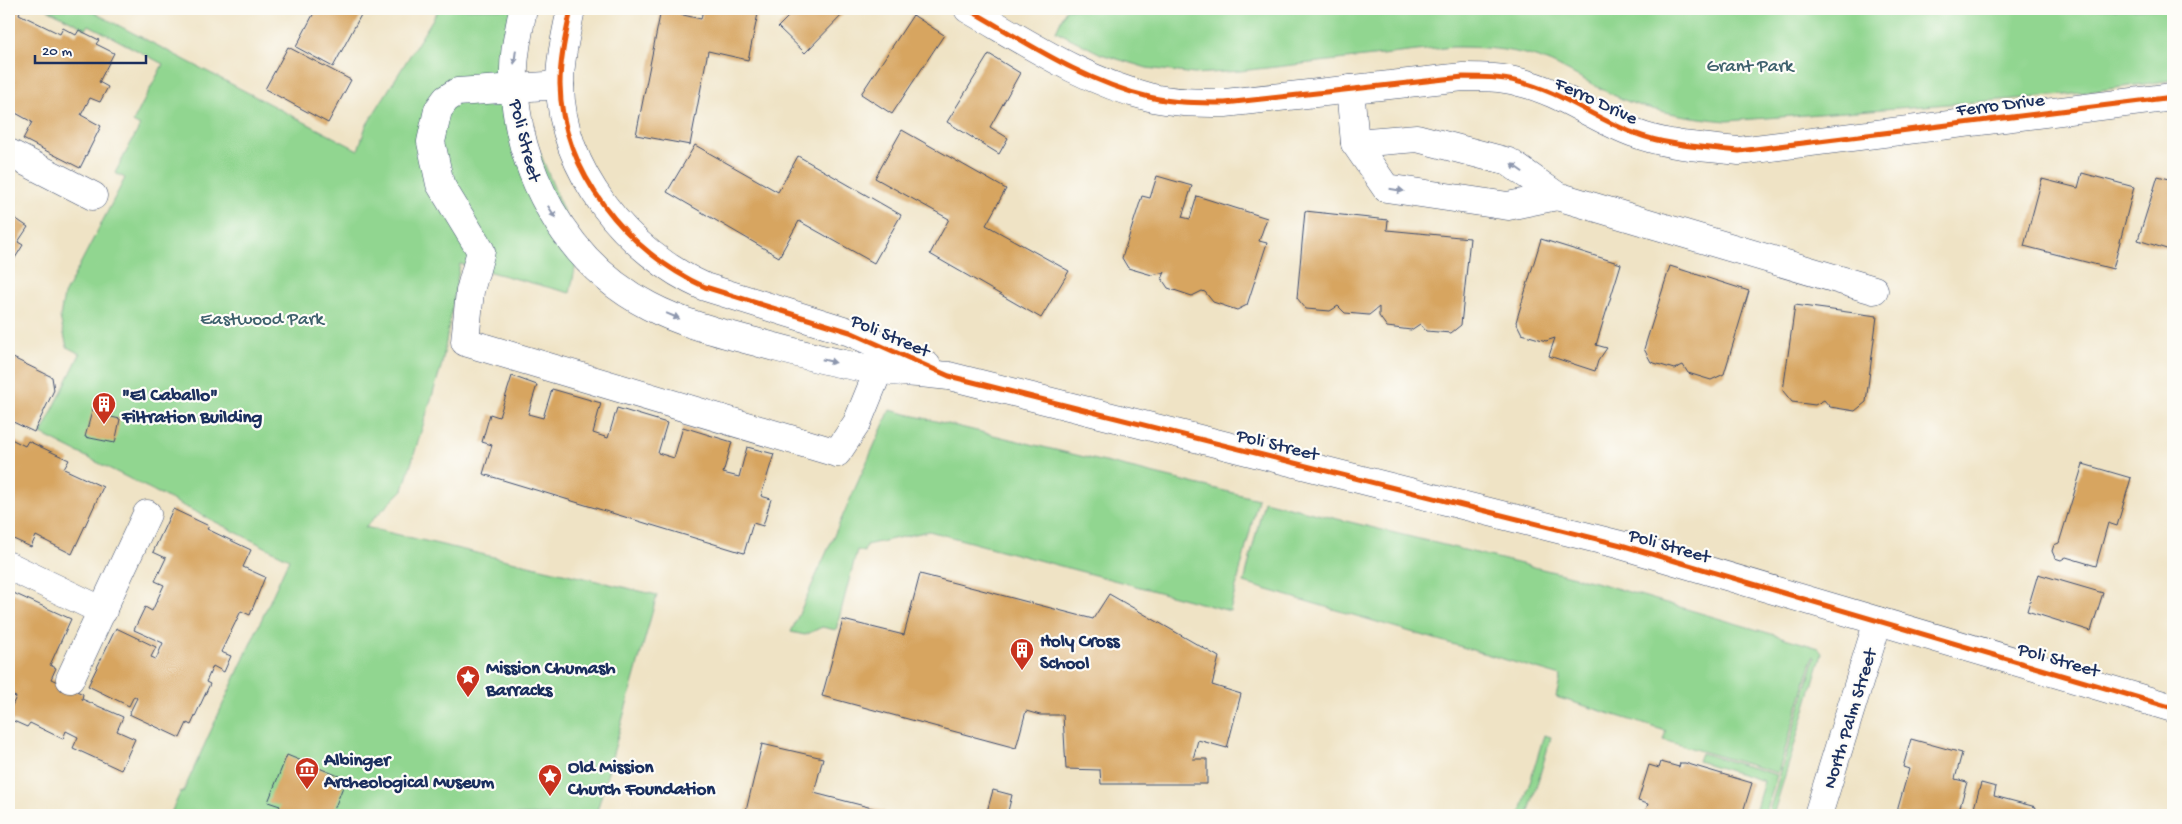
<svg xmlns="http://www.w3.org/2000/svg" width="2182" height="824" font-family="'Gochi Hand',sans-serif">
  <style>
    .green { fill: #91d690; stroke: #568277 }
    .building { fill: #d7a560 }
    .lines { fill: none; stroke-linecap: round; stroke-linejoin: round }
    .minor-casing { stroke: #3b4a6d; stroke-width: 29 }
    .major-casing { stroke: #3b4a6d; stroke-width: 29 }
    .minor { stroke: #fff; stroke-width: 28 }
    .major { stroke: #fff; stroke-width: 28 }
    .cycleway-casing { stroke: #fdfcf7; stroke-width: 8 }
    .cycleway { stroke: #e8590c; stroke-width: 5 }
    .oneway { fill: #8d97ae }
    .labels { text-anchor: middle; stroke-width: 4.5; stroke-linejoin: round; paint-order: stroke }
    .park-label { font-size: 19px; fill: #3e616d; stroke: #fdfcf7 }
    .street-label { font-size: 19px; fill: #1b2f5e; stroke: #fdfcf7 }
    .poi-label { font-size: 19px; font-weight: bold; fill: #1b2f5e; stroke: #fdfcf7; text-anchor: start }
  </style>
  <rect width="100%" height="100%" fill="#fdfcf7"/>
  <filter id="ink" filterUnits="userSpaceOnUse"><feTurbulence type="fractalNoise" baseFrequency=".02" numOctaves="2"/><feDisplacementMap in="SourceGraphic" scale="10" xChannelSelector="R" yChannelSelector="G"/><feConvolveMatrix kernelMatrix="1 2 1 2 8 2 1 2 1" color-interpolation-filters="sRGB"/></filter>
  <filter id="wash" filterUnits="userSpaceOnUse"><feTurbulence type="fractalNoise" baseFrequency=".0096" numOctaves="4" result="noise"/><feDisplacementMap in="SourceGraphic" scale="20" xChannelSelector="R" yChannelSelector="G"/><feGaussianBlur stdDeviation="1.12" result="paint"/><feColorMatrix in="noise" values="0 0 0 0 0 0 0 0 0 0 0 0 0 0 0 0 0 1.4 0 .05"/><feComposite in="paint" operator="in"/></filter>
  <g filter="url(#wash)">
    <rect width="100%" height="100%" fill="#efe3c5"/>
    <g class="green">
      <path d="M 47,9 L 87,9 L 358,150 L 366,126 L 439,9 L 523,9 L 514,88 L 579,250 L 570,293 L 460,264 L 442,364 L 403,490 L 365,527 L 657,595 L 596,815 L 170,815 L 181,791 L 183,792 L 289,559 L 41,434 L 80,354 L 67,347 L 60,317 L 64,295 L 125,178 L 115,173 L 140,126 L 133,122 L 163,64 L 89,25 L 86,29 Z"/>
      <path d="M 1066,9 L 2173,9 L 2173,80 L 2066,95 L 1727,121 C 1694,118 1661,113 1629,102 C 1606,93 1586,80 1564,69 C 1529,50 1491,47 1452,47 L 1240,71 L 1194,74 L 1147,68 L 1101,54 L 1056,31 Z"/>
      <path d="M 890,410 L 1258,499 L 1230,611 L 929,531 L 866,545 L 864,552 L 857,550 L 836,630 L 822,627 L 805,635 L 791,632 Z"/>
      <path d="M 1264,501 L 1595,582 L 1819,648 L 1822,654 L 1773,815 L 1768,815 L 1815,657 L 1813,657 L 1778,773 L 1663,740 L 1666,731 L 1556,697 L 1561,676 L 1244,583 Z"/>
      <path d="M 1544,735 L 1551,737 L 1528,815 L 1520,815 Z"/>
      <path d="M 1701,753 L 1777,775 L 1765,815 L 1754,815 L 1764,781 L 1698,761 Z"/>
    </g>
    <g id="blocks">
      <g class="building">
        <path d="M 9,9 L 21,9 L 19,14 L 60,34 L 63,28 L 76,35 L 79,30 L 99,40 L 96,44 L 114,53 L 99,82 L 108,87 L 100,102 L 90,98 L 81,115 L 101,126 L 80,168 L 23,139 L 32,122 L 12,111 L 15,104 L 9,100 Z"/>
        <path d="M 316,9 L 355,9 L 362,13 L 333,67 L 296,47 Z"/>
        <path d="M 378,9 L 394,9 L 391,15 Z"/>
        <path d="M 703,9 L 759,9 L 748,60 L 708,51 L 690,145 L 636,135 L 661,10 L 701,19 Z"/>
        <path d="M 796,9 L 848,9 L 805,53 L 778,27 Z"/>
        <path d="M 913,15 L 944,35 L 892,114 L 861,94 Z"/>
        <path d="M 288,47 L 351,80 L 328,123 L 265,89 Z"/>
        <path d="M 989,54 L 1020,73 L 990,127 L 1008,138 L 999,154 L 947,122 Z"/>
        <path d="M 902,130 L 1006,189 L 986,225 L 1069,271 L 1041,318 L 930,254 L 949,219 L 875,178 Z"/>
        <path d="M 695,145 L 778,192 L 798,156 L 901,215 L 874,263 L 799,221 L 779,257 L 667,192 Z"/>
        <path d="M 2082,173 L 2134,187 L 2113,269 L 2024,246 L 2042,179 L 2078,188 Z"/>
        <path d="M 1157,176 L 1192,186 L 1182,217 L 1190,219 L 1197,196 L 1267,218 L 1259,241 L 1267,243 L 1247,305 L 1237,310 L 1213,302 L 1205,292 L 1202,291 L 1192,296 L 1168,288 L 1162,279 L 1165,272 L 1152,275 L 1128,268 L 1122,258 L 1142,196 L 1150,198 Z"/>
        <path d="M 2158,176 L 2173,180 L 2173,251 L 2138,240 Z"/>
        <path d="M 1305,211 L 1388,220 L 1387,230 L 1470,238 L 1461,325 L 1451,333 L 1426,331 L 1420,324 L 1411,330 L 1387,327 L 1379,316 L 1379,307 L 1369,315 L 1345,313 L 1338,306 L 1330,311 L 1306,309 L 1297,298 Z"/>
        <path d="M 9,214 L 28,227 L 18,242 L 23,245 L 9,268 Z"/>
        <path d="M 1541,239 L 1621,264 L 1596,345 L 1607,348 L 1598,361 L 1595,371 L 1549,356 L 1555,338 L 1546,341 L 1522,334 L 1516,322 Z"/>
        <path d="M 1670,266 L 1749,291 L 1724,374 L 1711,380 L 1688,373 L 1683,365 L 1674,369 L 1651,362 L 1644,349 Z"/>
        <path d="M 1795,305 L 1877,316 L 1866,402 L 1855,411 L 1830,407 L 1824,400 L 1815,405 L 1792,402 L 1783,391 Z"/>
        <path d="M 9,356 L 52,377 L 54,390 L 34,432 L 9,420 Z"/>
        <path d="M 512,376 L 537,385 L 528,414 L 543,418 L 552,389 L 601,403 L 593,433 L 608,438 L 617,408 L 667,423 L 658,453 L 674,458 L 683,427 L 732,442 L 723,473 L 739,477 L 747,447 L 774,454 L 761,496 L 771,499 L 763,526 L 753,523 L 744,553 L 483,474 L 492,445 L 482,442 L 490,414 L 499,417 Z"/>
        <path d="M 94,404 L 99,405 L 98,414 L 120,419 L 115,443 L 85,437 Z"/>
        <path d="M 9,438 L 25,446 L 28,441 L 69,460 L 64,469 L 103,487 L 72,554 L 36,536 L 31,547 L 9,537 Z"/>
        <path d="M 2083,464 L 2131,478 L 2117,526 L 2108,523 L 2096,566 L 2066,557 L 2061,560 L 2055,558 L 2052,551 L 2054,545 L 2059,543 Z"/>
        <path d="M 173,509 L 209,526 L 207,529 L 251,550 L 243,567 L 265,577 L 250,615 L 241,611 L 221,652 L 231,656 L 224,672 L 213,666 L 206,682 L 210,684 L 191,725 L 187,723 L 180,738 L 129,714 L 137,698 L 134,696 L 129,706 L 88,686 L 116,628 L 156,647 L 151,657 L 156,659 L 163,643 L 134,630 L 145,607 L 152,611 L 164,585 L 155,581 L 166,558 L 153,552 Z"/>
        <path d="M 920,574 L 1093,619 L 1109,594 L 1219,657 L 1212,685 L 1241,694 L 1227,748 L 1198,740 L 1193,759 L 1207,759 L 1207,784 L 1101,784 L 1100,770 L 1066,769 L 1063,715 L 1040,715 L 1026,711 L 1016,748 L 822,696 L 843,620 L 904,635 Z"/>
        <path d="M 2038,574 L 2103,593 L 2091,631 L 2027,611 Z"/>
        <path d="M 9,591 L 71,619 L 50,665 L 56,668 L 51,679 L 83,694 L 82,699 L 123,717 L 117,731 L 135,739 L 121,770 L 73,748 L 78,737 L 66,731 L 63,739 L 30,723 L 27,727 L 9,719 L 9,712 L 16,697 L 9,694 Z"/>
        <path d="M 1911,739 L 1962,753 L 1955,779 L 1967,782 L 1960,807 L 1970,810 L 1968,815 L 1896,815 L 1909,769 L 1903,767 Z"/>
        <path d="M 762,744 L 823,758 L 814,793 L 884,811 L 883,815 L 745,815 Z"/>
        <path d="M 287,755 L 346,779 L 332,815 L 276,815 L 280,806 L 268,802 Z"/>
        <path d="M 1661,762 L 1679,767 L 1680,763 L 1685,763 L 1752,783 L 1742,815 L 1644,815 L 1648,804 L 1638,801 L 1649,765 L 1659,768 Z"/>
        <path d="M 1981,783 L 1996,787 L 1994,796 L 2036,807 L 2034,815 L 1972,815 Z"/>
        <path d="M 993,790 L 1012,795 L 1007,815 L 986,815 Z"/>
      </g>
    </g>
  </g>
  <g filter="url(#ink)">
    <use href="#blocks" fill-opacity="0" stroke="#3b4a6d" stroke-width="1"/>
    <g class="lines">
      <g class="minor-casing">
        <g id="minor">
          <path d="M 968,9 C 1026,42 1083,81 1149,97 C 1173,103 1200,103 1225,103 L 1463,77 C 1482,77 1501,77 1519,82 C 1560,91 1595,119 1634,133 C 1667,146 1703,147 1739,151 L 2173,97"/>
          <path d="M 560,85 L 457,92 L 446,99 L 438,110 L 431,142 L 440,184 L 481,251 L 470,291 L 465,342 L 837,453 L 857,423 L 879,369"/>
          <path d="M 1350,89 L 1355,143 L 1386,188 L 1508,206 L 1557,196"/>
          <path d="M 1355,143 L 1417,138 L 1509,162 L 1557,196 L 1874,290"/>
          <path d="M 9,153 L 93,196"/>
          <path d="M 9,566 L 103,611"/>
          <path d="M 70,679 L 147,514"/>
          <path d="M 1818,815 L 1878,621"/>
        </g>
      </g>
      <g class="major-casing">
        <g id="major">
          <path d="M 523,9 C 519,31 513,54 514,76 C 515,168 565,263 649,306 C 681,323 717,332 752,341 C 783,349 813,358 844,364 C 878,372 914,372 949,376 L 1621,545 L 2173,708"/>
          <path d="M 571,9 C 566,34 560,58 560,84 C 561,171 628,253 705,287 L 850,332 L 927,366"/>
        </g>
      </g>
      <use href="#minor" class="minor"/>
      <use href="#major" class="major"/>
      <g class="cycleway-casing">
        <g id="cycleway">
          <path d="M 571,9 C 566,34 560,58 560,84 C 561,171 628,253 705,287 L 850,332 L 949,376 L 1621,545 L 2173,708"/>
          <path d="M 968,9 C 1026,42 1083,81 1149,97 C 1173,103 1200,103 1225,103 L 1463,77 C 1482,77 1501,77 1519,82 C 1560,91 1595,119 1634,133 C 1667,146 1703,147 1739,151 L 2173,97"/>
        </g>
      </g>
      <use href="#cycleway" class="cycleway"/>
    </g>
    <defs><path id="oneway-solid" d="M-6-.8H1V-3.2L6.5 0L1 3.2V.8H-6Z" transform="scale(1.25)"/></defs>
    <g class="oneway">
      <use href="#oneway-solid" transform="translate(515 57) rotate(97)"/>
      <use href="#oneway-solid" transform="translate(1517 168) rotate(-145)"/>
      <use href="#oneway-solid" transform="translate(1397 190) rotate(9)"/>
      <use href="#oneway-solid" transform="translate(552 212) rotate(57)"/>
      <use href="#oneway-solid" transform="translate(673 316) rotate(23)"/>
      <use href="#oneway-solid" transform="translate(829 361) rotate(14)"/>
    </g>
  </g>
  <defs>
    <g id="building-pin" transform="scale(1.25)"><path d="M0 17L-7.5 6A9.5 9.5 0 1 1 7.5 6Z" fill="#c8321e" stroke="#fdfcf7"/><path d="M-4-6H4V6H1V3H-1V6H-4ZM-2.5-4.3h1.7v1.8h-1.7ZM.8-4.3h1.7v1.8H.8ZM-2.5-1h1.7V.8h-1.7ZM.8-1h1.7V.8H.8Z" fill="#fff"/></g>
    <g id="sight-pin" transform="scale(1.25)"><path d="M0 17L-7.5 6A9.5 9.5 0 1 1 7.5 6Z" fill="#c8321e" stroke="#fdfcf7"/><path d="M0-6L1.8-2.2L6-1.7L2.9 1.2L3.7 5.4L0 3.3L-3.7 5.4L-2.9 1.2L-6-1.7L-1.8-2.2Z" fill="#fff"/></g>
    <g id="museum-pin" transform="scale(1.25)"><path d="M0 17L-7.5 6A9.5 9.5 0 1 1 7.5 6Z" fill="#c8321e" stroke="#fdfcf7"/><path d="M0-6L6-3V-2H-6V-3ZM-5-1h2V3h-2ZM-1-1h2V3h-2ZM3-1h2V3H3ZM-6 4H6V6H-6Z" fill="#fff"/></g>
  </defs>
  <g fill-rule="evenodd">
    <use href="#building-pin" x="104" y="404"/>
    <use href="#building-pin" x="1022" y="650"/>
    <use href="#sight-pin" x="468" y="677"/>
    <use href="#museum-pin" x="307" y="769"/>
    <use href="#sight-pin" x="550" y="776"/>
  </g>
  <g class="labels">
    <g class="park-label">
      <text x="1750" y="71">Grant Park</text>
      <text x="262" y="324">Eastwood Park</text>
    </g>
    <g class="street-label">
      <text transform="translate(1597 99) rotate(25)" y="7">Ferro Drive</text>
      <text transform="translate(2000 103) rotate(-7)" y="7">Ferro Drive</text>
      <text transform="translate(527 140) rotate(76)" y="7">Poli Street</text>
      <text transform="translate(891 334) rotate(23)" y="7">Poli Street</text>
      <text transform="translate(1278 443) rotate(14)" y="7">Poli Street</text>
      <text transform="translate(1670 544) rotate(16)" y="7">Poli Street</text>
      <text transform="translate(2059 658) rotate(16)" y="7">Poli Street</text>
      <text transform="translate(1848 718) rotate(-73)" y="7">North Palm Street</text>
    </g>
    <g class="poi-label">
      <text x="122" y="400">"El Caballo"<tspan x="122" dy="22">Filtration Building</tspan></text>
      <text x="1040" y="646">Holy Cross<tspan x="1040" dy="22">School</tspan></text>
      <text x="486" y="673">Mission Chumash<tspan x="486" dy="22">Barracks</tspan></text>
      <text x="324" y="765">Albinger<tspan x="324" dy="22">Archeological Museum</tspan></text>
      <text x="568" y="772">Old Mission<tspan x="568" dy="22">Church Foundation</tspan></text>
    </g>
  </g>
  <rect width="2182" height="824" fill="none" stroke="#fdfcf7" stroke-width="30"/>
  <path d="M35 55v8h111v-8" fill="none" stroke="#1b2f5e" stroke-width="2.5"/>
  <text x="42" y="55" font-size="15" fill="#1b2f5e" stroke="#fdfcf7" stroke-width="4" paint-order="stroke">20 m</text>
</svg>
